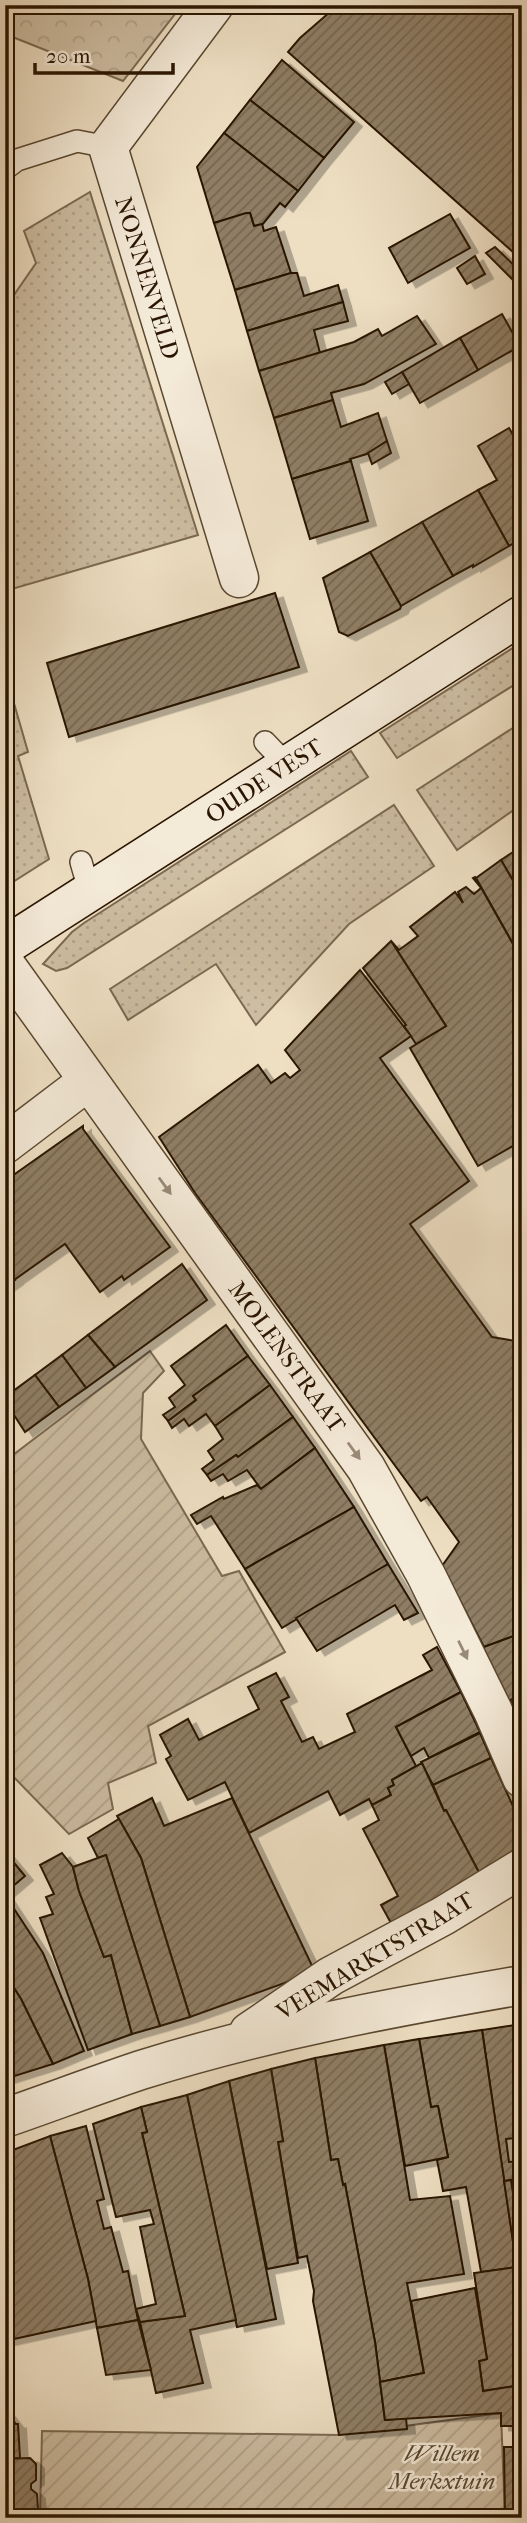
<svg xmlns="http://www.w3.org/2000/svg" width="527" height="2523" font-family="'IM FELL French Canon',serif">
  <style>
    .grass { fill: url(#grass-dots); stroke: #7b6951; stroke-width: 2 }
    .park { fill: url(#park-crowns); stroke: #7b6951; stroke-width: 2 }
    .garden { fill: url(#garden-furrows); stroke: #7b6951; stroke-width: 2 }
    .building { fill: url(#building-hatch); stroke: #291500; stroke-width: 2; filter: url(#shadow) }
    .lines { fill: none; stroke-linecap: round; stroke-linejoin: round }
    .lane-casing { stroke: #5a4831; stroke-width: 24 }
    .street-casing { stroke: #5a4831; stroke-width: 41 }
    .secondary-casing { stroke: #291500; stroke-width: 41 }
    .lane { stroke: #f4ead8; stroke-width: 21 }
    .street { stroke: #f4ead8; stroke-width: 38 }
    .secondary { stroke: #f4ead8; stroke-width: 38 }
    .oneway { fill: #998a77 }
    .labels { text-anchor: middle; stroke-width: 5; stroke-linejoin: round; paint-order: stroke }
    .street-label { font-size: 24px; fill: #291500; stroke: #f4ead8 }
    .park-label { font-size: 24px; font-style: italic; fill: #5a4731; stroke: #f4ead8 }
  </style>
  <defs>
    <pattern id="grass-dots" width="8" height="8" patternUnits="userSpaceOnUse" patternTransform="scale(1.75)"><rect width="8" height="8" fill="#cdbda2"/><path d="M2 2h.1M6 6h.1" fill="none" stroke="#b0a28a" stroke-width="1.8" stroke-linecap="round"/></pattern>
    <pattern id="park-crowns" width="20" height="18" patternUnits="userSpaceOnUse" patternTransform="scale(1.75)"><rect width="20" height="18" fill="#cdbda2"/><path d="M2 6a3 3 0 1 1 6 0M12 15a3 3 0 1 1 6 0" fill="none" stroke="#b0a28a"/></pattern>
    <pattern id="garden-furrows" width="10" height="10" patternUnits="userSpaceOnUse" patternTransform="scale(1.75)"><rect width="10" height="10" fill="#cdbda2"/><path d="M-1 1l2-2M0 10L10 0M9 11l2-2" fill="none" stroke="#b0a28a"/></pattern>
    <pattern id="building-hatch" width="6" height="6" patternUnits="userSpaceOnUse" patternTransform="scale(1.75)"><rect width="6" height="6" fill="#8f7e65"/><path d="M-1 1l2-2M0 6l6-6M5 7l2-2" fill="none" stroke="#756651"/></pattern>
    <filter id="shadow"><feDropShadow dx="8" dy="4.5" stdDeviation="0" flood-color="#0004"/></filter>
  </defs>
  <rect width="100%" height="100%" fill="#eedfc3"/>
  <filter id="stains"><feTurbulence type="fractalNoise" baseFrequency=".00286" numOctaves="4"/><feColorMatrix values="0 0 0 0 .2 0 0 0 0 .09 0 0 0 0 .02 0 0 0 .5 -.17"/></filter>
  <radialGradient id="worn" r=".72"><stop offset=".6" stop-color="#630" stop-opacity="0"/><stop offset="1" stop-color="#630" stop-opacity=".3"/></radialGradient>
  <g class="grass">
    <path d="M 90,192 L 198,535 L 5,591 L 5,308 L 36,263 L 24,231 Z"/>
    <path d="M 522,642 L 522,680 L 397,758 L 380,733 Z"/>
    <path d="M 5,672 L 28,752 L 18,756 L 49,859 L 5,887 Z"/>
    <path d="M 522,722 L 522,804 L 457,850 L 417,790 Z"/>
    <path d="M 351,751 L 368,777 L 67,968 L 56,971 L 43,964 L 72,932 L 84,923 Z"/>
    <path d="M 394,805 L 434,866 L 349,924 L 256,1025 L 216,964 L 128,1020 L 110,989 Z"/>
  </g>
  <path class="park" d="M 5,5 L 182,5 L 123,81 L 5,34 Z"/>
  <g class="garden">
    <path d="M 150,1351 L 164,1371 L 143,1393 L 141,1439 L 222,1576 L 239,1571 L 285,1652 L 148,1726 L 156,1763 L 108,1783 L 113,1809 L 69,1834 L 5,1768 L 5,1461 Z"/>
    <path d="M 501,2413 L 505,2518 L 40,2518 L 42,2431 L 339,2435 Z"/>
  </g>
  <g class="building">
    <path d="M 338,5 L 522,5 L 522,260 L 288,52 L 300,38 Z"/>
    <path d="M 282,60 L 354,122 L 324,158 L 250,100 Z"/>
    <path d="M 250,100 L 324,158 L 298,191 L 224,133 Z"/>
    <path d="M 224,133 L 298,191 L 285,207 L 280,203 L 262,225 L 254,226 L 250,213 L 214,223 L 197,167 Z"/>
    <path d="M 246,213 L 250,213 L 254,226 L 262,224 L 264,231 L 276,227 L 291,273 L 235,290 L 214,223 Z"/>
    <path d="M 450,214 L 470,248 L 408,283 L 389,248 Z"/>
    <path d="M 495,247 L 522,273 L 522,294 L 513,280 L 486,253 Z"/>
    <path d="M 475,256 L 485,274 L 467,284 L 457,268 Z"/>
    <path d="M 291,273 L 297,273 L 304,296 L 338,285 L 343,302 L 247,331 L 235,290 Z"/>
    <path d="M 343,302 L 348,321 L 314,330 L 320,353 L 259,371 L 247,331 Z"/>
    <path d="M 502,314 L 520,346 L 478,370 L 460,338 Z"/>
    <path d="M 417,316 L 436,344 L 364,384 L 331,393 L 333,400 L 274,418 L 259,371 L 354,342 L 378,329 L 382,336 Z"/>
    <path d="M 460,338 L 478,370 L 420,403 L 402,372 Z"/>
    <path d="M 402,372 L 409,384 L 392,394 L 385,382 Z"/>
    <path d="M 333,400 L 341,427 L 378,413 L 387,441 L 370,453 L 350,459 L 351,461 L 292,479 L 274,418 Z"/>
    <path d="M 509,428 L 522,450 L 522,539 L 509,546 L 478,490 L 497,480 L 478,446 Z"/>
    <path d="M 387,441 L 391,453 L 372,464 L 368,453 Z"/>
    <path d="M 351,461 L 368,521 L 310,539 L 292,479 Z"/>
    <path d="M 478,490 L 509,546 L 473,567 L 473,565 L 453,576 L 422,522 Z"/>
    <path d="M 422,522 L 453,576 L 401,606 L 370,552 Z"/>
    <path d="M 370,552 L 401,606 L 400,609 L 348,636 L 339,632 L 323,578 Z"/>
    <path d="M 275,593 L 299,667 L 69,737 L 47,663 Z"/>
    <path d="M 522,846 L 522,896 L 501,860 Z"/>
    <path d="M 501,860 L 522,896 L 522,960 L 476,878 Z"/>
    <path d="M 475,877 L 522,960 L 522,1146 L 515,1150 L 513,1146 L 478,1166 L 410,1048 L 446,1026 L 391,941 L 399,950 L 418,936 L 410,927 L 455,892 L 463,903 L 458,892 L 466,887 L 474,894 L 481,888 L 473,878 Z"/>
    <path d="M 391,941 L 446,1026 L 416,1044 L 404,1026 L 406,1025 L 363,968 Z"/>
    <path d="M 360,970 L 411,1036 L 380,1058 L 469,1181 L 410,1224 L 492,1337 L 522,1342 L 522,1633 L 484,1647 L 442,1566 L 459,1542 L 427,1497 L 421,1501 L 195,1193 L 159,1137 L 258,1065 L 271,1083 L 285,1073 L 290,1078 L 300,1070 L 285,1050 Z"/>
    <path d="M 83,1126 L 83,1129 L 170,1247 L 124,1280 L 122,1276 L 100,1292 L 65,1244 L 14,1280 L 5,1267 L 5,1181 Z"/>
    <path d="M 182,1264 L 207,1300 L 115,1367 L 88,1335 Z"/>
    <path d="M 5,1267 L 15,1280 L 5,1287 Z"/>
    <path d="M 226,1325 L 248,1356 L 193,1396 L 196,1400 L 168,1421 L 163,1415 L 175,1407 L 169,1398 L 185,1385 L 171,1366 Z"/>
    <path d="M 88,1335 L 115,1367 L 86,1388 L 62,1355 Z"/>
    <path d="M 62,1355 L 86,1388 L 59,1407 L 35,1375 Z"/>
    <path d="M 248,1356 L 270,1385 L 215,1426 L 206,1414 L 189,1426 L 184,1419 L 172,1428 L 168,1421 L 196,1400 L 193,1396 Z"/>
    <path d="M 35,1375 L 59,1407 L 25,1432 L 5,1401 L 5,1397 Z"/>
    <path d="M 270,1385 L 293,1417 L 238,1457 L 236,1455 L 207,1475 L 202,1469 L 214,1460 L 208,1451 L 223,1439 L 215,1426 Z"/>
    <path d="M 293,1417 L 315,1448 L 261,1489 L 247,1470 L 228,1481 L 223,1474 L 211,1481 L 207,1475 L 236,1455 L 238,1457 Z"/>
    <path d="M 315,1448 L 354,1507 L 245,1569 L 211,1516 L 197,1524 L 191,1515 L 223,1497 L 224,1499 L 257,1485 L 261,1489 Z"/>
    <path d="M 354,1507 L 388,1564 L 282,1628 L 245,1569 Z"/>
    <path d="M 388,1564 L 418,1613 L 404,1620 L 395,1605 L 317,1651 L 296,1618 Z"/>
    <path d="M 522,1633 L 522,1694 L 507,1702 L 481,1648 Z"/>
    <path d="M 437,1647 L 461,1692 L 396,1727 L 416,1766 L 392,1780 L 394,1785 L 388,1788 L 391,1795 L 372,1805 L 369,1799 L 340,1815 L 328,1791 L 249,1833 L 225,1782 L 188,1800 L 166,1759 L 171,1756 L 160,1735 L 188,1719 L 199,1740 L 259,1709 L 248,1687 L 276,1673 L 289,1697 L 281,1701 L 302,1742 L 313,1737 L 319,1749 L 355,1732 L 347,1714 L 432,1670 L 423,1655 Z"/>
    <path d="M 461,1692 L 480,1732 L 429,1758 L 424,1748 L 411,1756 L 396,1727 Z"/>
    <path d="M 522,1697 L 522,1734 L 508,1703 Z"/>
    <path d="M 480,1733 L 491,1758 L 433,1785 L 421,1762 Z"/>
    <path d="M 491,1758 L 522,1826 L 522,1856 L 483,1880 L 446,1810 L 444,1811 L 433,1785 Z"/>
    <path d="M 422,1763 L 444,1811 L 446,1810 L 483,1880 L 396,1932 L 381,1905 L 398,1896 L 363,1829 L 379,1820 L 372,1805 L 391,1795 L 388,1788 L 394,1785 L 392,1780 Z"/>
    <path d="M 152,1798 L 164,1826 L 232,1798 L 315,1972 L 190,2017 L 141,1858 L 117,1816 Z"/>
    <path d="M 119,1819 L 141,1858 L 190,2017 L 160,2026 L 106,1855 L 98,1858 L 88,1838 Z"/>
    <path d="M 5,1852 L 25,1876 L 5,1893 Z"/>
    <path d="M 62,1853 L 73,1867 L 79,1891 L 104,1957 L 111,1955 L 132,2034 L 88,2050 L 40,1918 L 53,1914 L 46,1897 L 54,1894 L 40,1865 Z"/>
    <path d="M 106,1855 L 160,2026 L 132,2034 L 111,1955 L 104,1957 L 79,1891 L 73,1867 Z"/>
    <path d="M 5,1895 L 43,1953 L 84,2051 L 53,2064 L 21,1999 L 5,1974 Z"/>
    <path d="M 5,1974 L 21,1999 L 53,2064 L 5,2079 Z"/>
    <path d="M 522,2024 L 522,2137 L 506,2139 L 509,2162 L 522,2161 L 522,2192 L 513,2193 L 511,2180 L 504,2181 L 482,2030 Z"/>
    <path d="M 482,2030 L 517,2267 L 481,2272 L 466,2187 L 443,2191 L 437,2160 L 448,2157 L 438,2106 L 431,2107 L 419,2039 Z"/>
    <path d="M 419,2039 L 431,2107 L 438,2106 L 448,2157 L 405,2166 L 384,2045 Z"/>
    <path d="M 384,2045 L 410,2200 L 450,2196 L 464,2274 L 407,2283 L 424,2373 L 380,2382 L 375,2342 L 345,2184 L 343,2185 L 338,2159 L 331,2160 L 315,2058 Z"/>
    <path d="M 315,2058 L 331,2160 L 338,2159 L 343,2185 L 345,2184 L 375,2342 L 385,2420 L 406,2418 L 407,2429 L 339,2435 L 313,2301 L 314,2291 L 307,2256 L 298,2258 L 278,2142 L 283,2141 L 271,2069 Z"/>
    <path d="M 271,2069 L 283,2141 L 278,2142 L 298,2263 L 267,2269 L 229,2081 Z"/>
    <path d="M 229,2081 L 276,2319 L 237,2327 L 187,2095 Z"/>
    <path d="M 187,2095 L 236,2320 L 190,2330 L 203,2383 L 156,2393 L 140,2322 L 185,2316 L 142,2133 L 147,2132 L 141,2107 Z"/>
    <path d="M 141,2107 L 147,2132 L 142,2133 L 185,2316 L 140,2322 L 136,2309 L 156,2304 L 140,2227 L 154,2224 L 150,2210 L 116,2217 L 93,2124 Z"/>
    <path d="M 86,2126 L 104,2199 L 97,2201 L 104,2229 L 111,2227 L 123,2272 L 128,2271 L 138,2320 L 97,2328 L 88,2279 L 50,2136 Z"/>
    <path d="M 50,2136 L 88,2279 L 96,2321 L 5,2341 L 5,2153 Z"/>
    <path d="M 511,2180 L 513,2193 L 522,2192 L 520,2289 L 504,2181 Z"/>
    <path d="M 517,2267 L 522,2303 L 522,2385 L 483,2391 L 479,2361 L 487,2359 L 474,2273 Z"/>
    <path d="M 475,2288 L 487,2359 L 479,2361 L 483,2391 L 522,2385 L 522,2426 L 501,2426 L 501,2413 L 385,2420 L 380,2382 L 424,2373 L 411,2301 Z"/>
    <path d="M 138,2320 L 151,2370 L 106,2375 L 97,2328 Z"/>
    <path d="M 5,2410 L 16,2424 L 18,2424 L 20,2458 L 5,2459 Z"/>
    <path d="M 504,2447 L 522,2447 L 522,2516 L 505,2517 Z"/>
    <path d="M 30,2458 L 36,2464 L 36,2480 L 31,2484 L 31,2489 L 37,2494 L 38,2509 L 32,2512 L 32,2518 L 5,2518 L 5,2459 Z"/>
  </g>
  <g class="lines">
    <g class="lane-casing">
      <g id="lane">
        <path d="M 5,169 L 17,160 L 77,141 L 108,147"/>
        <path d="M 265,742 L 288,766"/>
        <path d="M 81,862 L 90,893"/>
      </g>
    </g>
    <g class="street-casing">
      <g id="street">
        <path d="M 214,5 L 108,147 L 239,578"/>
        <path d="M 5,964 L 366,1468 L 426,1575 L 493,1711 L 522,1778"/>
        <path d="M 5,1144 L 88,1081"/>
        <path d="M 249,2032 L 331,1976 L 443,1916 L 522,1868"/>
        <path d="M 5,2118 C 51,2102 96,2085 141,2070 C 265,2031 394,2007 522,1985"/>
      </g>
    </g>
    <g class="secondary-casing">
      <path id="secondary" d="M 5,946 L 522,615"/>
    </g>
    <use href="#lane" class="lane"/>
    <use href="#street" class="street"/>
    <use href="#secondary" class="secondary"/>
  </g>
  <defs><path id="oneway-solid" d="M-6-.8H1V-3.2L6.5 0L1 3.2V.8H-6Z" transform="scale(1.75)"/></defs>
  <g class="oneway">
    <use href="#oneway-solid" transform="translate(165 1186) rotate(54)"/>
    <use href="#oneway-solid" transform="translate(354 1451) rotate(54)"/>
    <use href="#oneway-solid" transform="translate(463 1650) rotate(64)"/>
  </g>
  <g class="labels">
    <g class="street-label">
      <text transform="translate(147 278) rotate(73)" y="8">NONNENVELD</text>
      <text transform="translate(264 781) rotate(-33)" y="8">OUDE VEST</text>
      <text transform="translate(287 1357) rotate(54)" y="8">MOLENSTRAAT</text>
      <text transform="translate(375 1956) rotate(-31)" y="8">VEEMARKTSTRAAT</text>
    </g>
    <g class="park-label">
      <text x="442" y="2461">Willem<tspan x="442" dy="28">Merkxtuin</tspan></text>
    </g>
  </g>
  <rect width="527" height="2523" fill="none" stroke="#eedfc3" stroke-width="28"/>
  <rect x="7" y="7" width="513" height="2509" fill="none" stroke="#291500" stroke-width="3.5"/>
  <rect x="14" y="14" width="499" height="2495" fill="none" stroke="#291500" stroke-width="2"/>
  <path d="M35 63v10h138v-10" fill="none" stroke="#291500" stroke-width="3.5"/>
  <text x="46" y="63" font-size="21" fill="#291500" stroke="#f4ead8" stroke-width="5" paint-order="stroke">20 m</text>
  <rect width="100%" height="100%" filter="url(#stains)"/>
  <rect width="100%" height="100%" fill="url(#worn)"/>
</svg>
